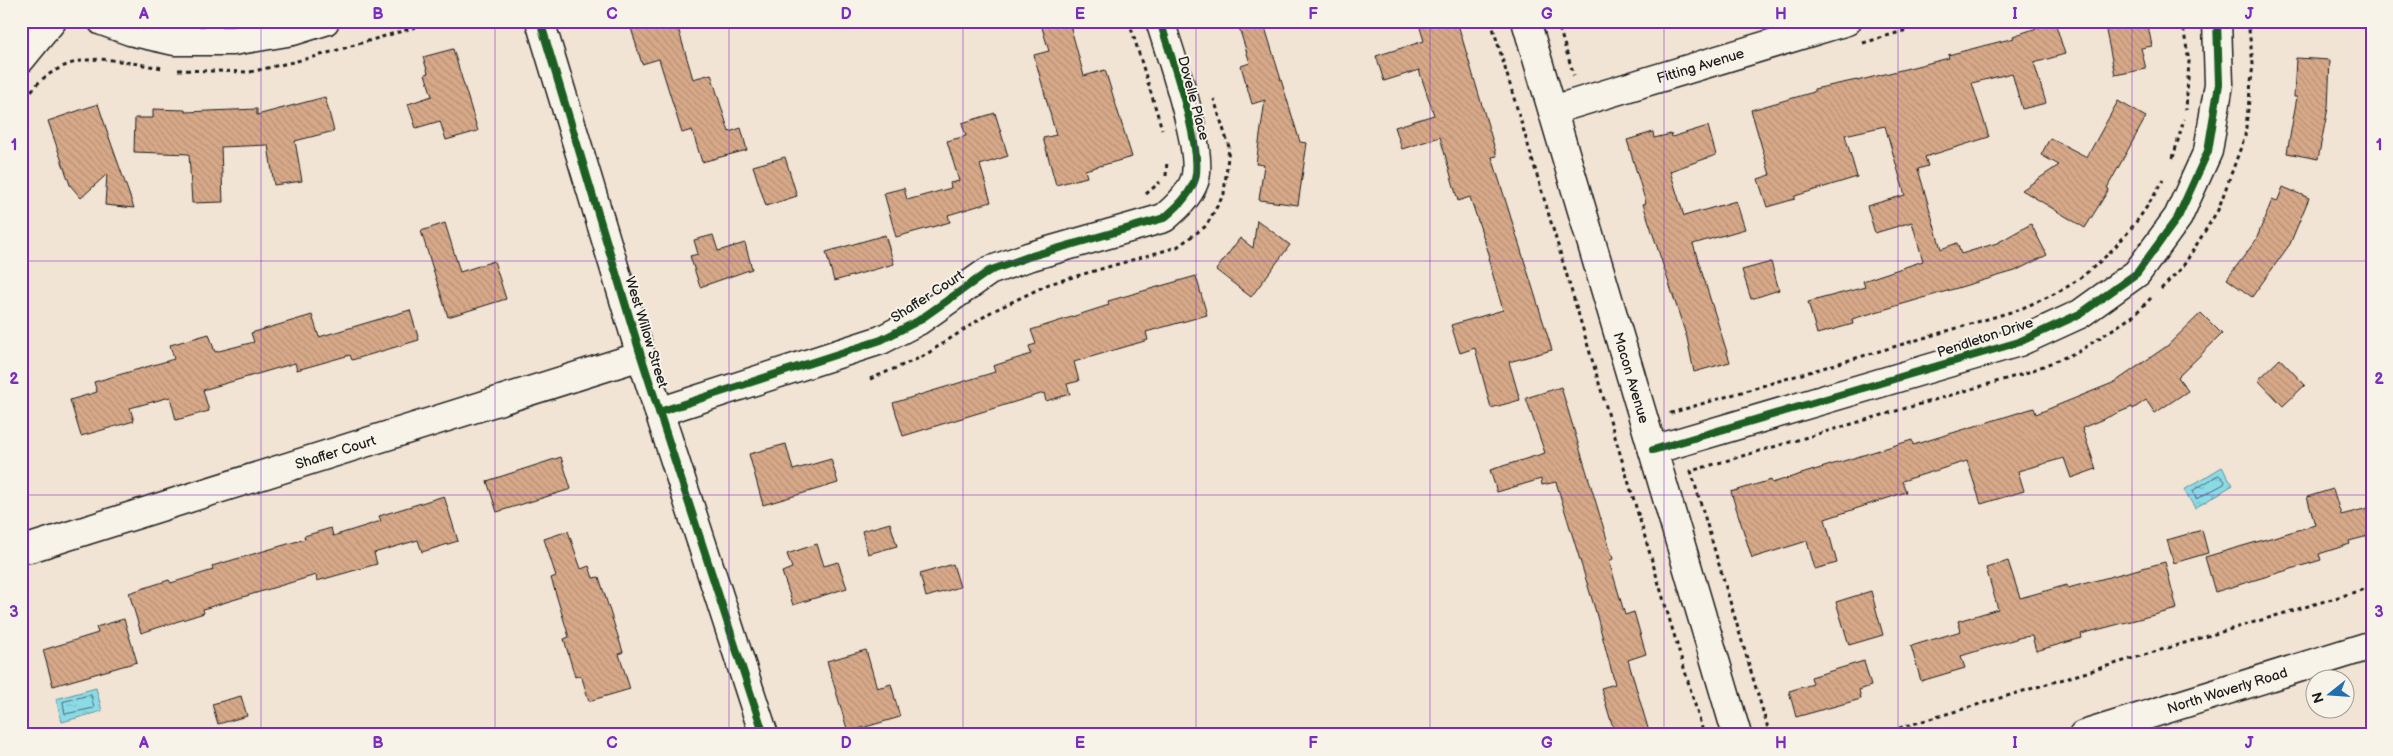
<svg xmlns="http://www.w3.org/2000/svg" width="2393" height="756" font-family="'Balsamiq Sans',sans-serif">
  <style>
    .water { fill: url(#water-ripples); stroke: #5f8f96 }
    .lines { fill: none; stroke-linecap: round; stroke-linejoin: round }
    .shore { stroke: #48686d; stroke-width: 1 }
    .building { fill: url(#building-back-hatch); stroke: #1c1c1c }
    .minor-casing { stroke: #1c1c1c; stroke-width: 31 }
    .tertiary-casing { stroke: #1c1c1c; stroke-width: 31 }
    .secondary-casing { stroke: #1c1c1c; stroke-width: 31 }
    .path { stroke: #1c1c1c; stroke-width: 3; stroke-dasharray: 4 4; stroke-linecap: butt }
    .minor { stroke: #f7f3e8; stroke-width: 28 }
    .tertiary { stroke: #f7f3e8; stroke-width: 28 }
    .secondary { stroke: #f7f3e8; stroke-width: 28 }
    .cycleway-casing { stroke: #f7f3e8; stroke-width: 11 }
    .cycleway { stroke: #1b5e20; stroke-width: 8 }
    .grid { fill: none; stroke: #7b2cbf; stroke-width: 1; stroke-opacity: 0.55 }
    .labels { text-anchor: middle; stroke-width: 4; stroke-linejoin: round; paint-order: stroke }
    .street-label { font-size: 14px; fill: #1c1c1c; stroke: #f7f3e8 }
    .neatline { fill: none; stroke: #7b2cbf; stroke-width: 2 }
    .grid-label { font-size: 16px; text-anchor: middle; font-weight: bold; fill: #7b2cbf }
  </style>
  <defs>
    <pattern id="water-ripples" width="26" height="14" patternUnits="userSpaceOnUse" patternTransform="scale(1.25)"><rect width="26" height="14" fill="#8bdbe7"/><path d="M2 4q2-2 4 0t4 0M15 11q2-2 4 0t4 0" fill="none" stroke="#77bbc6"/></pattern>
    <pattern id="building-back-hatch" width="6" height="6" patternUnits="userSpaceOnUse" patternTransform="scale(1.25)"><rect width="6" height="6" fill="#d7a989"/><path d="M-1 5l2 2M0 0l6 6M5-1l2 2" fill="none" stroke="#b89176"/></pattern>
  </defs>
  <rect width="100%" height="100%" fill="#f1e4d5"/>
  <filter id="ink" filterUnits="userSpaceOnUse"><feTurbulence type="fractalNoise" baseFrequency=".02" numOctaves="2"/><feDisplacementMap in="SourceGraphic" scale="10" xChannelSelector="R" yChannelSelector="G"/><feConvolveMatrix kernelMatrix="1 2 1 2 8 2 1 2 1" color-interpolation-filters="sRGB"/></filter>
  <g filter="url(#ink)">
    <g class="water">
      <path d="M 2222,467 L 2233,485 L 2195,508 L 2184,490 Z"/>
      <path d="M 96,688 L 102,711 L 62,722 L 56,699 Z"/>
    </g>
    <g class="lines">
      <g class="shore">
        <path d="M 2219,475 L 2225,481 L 2224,484 L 2196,499 L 2193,491 Z"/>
        <path d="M 91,695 L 94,708 L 65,714 L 63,702 Z"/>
      </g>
    </g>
    <g class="building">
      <path d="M 654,21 L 676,21 L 693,79 L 711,74 L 729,132 L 741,128 L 747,150 L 702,162 L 692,130 L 682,133 L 659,59 L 642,64 L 631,28 Z"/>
      <path d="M 1040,21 L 1069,21 L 1084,76 L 1105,70 L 1132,157 L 1085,170 L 1087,177 L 1056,185 L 1043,138 L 1056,135 L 1034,55 L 1049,51 Z"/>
      <path d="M 1237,21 L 1263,21 L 1300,142 L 1307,143 L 1298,205 L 1259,200 L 1264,165 L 1256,164 L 1265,100 L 1252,104 L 1241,66 L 1250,63 Z"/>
      <path d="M 1418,21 L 1457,21 L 1497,156 L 1492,157 L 1552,350 L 1509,362 L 1520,400 L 1491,408 L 1475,348 L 1460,353 L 1451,325 L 1503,310 L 1488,258 L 1490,257 L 1470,197 L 1458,201 L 1440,137 L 1402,149 L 1395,127 L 1434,115 L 1419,70 L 1384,81 L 1376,56 L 1424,41 Z"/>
      <path d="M 2104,21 L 2147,21 L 2152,46 L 2141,48 L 2146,69 L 2115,75 Z"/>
      <path d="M 2055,22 L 2065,54 L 2034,63 L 2046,103 L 2022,109 L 2012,73 L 1972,83 L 1989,137 L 1925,157 L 1928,166 L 1918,169 L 1941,249 L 1957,243 L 1961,254 L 1997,243 L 2031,224 L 2047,255 L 2015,271 L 1852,319 L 1853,324 L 1817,334 L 1808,302 L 1865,287 L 1863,281 L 1923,261 L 1912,222 L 1875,233 L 1867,206 L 1905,195 L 1885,126 L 1845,135 L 1857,177 L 1795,196 L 1795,199 L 1767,207 L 1758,179 L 1770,175 L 1751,110 L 1814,92 L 1814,89 L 1857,80 L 1857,81 L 1949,58 L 1948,55 L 2014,38 L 2013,36 Z"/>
      <path d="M 453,49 L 478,131 L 446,140 L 440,121 L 416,128 L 408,104 L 432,96 L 425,74 L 428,73 L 423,57 Z"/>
      <path d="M 2296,58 L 2330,60 L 2328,108 L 2318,159 L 2287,153 L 2297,97 L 2294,97 Z"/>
      <path d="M 325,97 L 334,131 L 295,141 L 302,181 L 274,185 L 268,145 L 221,147 L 223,202 L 192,203 L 189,154 L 134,152 L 135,118 L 153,118 L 153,109 L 185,110 L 185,112 L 257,109 L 257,115 Z"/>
      <path d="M 2118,101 L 2146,117 L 2107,188 L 2109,189 L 2085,228 L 2022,190 L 2059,165 L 2041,155 L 2050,138 L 2087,157 Z"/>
      <path d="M 98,104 L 111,143 L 134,208 L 105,205 L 107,174 L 81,198 L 70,185 L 48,121 Z"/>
      <path d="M 995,113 L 1008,156 L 980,165 L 991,202 L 948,215 L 950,222 L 896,237 L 884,193 L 904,188 L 907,200 L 951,188 L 950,183 L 959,181 L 947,141 L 966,136 L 962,123 Z"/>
      <path d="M 1708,126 L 1716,155 L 1670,171 L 1684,216 L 1736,201 L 1745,229 L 1693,244 L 1730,362 L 1694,372 L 1687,338 L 1643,204 L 1646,203 L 1627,140 L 1653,132 L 1654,138 L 1671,134 L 1672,137 Z"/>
      <path d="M 785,157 L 797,196 L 766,206 L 753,166 Z"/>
      <path d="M 2283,187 L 2309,198 L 2290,244 L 2252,297 L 2227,279 L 2256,240 L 2272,200 L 2277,202 Z"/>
      <path d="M 1257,220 L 1290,245 L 1251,297 L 1216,270 L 1240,238 L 1253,248 Z"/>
      <path d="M 445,223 L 460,272 L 494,261 L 506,299 L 448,317 L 421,231 Z"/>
      <path d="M 713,235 L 718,251 L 745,243 L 752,269 L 700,287 L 690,256 L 698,254 L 694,240 Z"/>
      <path d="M 885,235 L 894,264 L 834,281 L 826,252 Z"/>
      <path d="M 1771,262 L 1779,290 L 1751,299 L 1742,270 Z"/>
      <path d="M 1196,276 L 1207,315 L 1146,332 L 1148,340 L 1074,362 L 1079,381 L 1067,384 L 1070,394 L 1046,401 L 1044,393 L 903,436 L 893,403 L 995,372 L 993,366 L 1031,354 L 1029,346 L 1036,344 L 1031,330 L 1109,305 L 1108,301 Z"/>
      <path d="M 410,310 L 419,340 L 352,360 L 350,355 L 297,370 L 295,363 L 203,390 L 209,411 L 176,420 L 170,397 L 130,408 L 134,421 L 81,436 L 70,400 L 97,392 L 94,382 L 174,359 L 170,345 L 209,334 L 215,352 L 254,342 L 251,333 L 312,315 L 319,337 Z"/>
      <path d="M 2201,313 L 2222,334 L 2178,377 L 2188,391 L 2155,413 L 2146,400 L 2133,409 L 2132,407 L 2082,428 L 2096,469 L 2071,478 L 2064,458 L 2018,471 L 2024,491 L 1981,504 L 1967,461 L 1902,481 L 1906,492 L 1825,519 L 1837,563 L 1815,569 L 1807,541 L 1752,558 L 1731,492 L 1771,480 L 1772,483 L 1912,440 L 1913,445 L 2034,408 L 2036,414 L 2115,382 L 2167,346 Z"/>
      <path d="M 2280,359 L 2305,385 L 2283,406 L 2258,380 Z"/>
      <path d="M 1561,387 L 1613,559 L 1609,561 L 1625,615 L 1634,612 L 1646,654 L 1628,660 L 1650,735 L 1616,735 L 1610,718 L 1601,688 L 1615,684 L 1595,609 L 1556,482 L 1542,485 L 1541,479 L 1497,492 L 1490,470 L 1545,453 L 1526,398 Z"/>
      <path d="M 786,444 L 793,470 L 831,459 L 838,483 L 763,505 L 749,454 Z"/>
      <path d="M 561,457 L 571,489 L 497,512 L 487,481 Z"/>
      <path d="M 2333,489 L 2341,515 L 2372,507 L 2372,535 L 2349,541 L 2350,544 L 2319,554 L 2321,560 L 2215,592 L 2205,557 L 2315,525 L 2307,497 Z"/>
      <path d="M 444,496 L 458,541 L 422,552 L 418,540 L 374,553 L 377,564 L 317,581 L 316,575 L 203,609 L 204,613 L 141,633 L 129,593 L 169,580 L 171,583 L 213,570 L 212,566 L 305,539 L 304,536 L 331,528 L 333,536 L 381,521 L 379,516 Z"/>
      <path d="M 890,523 L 897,546 L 868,554 L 862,531 Z"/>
      <path d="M 2202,530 L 2208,553 L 2174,563 L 2167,540 Z"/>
      <path d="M 568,531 L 581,569 L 589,566 L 593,578 L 599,577 L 623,652 L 619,654 L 630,689 L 589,701 L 581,675 L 575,677 L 564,639 L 569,637 L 551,578 L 556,576 L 544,539 Z"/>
      <path d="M 817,544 L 824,566 L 838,562 L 847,588 L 793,605 L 782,572 L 792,568 L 787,554 Z"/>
      <path d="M 2008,561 L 2020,598 L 2067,585 L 2068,588 L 2165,562 L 2177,609 L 2081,634 L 2082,638 L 2036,651 L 2032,636 L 2022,637 L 1961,656 L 1965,668 L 1921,681 L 1911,646 L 1961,631 L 1958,621 L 1998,609 L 1986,568 Z"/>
      <path d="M 953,564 L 960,587 L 926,597 L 920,574 Z"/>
      <path d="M 1871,591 L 1883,635 L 1849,645 L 1836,602 Z"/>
      <path d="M 124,619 L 137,662 L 53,686 L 43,650 L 98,633 L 96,627 Z"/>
      <path d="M 866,650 L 877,688 L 891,684 L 900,717 L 848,732 L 827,661 Z"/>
      <path d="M 1864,661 L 1871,686 L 1859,690 L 1861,699 L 1796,717 L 1789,691 L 1813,684 L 1811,677 Z"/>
      <path d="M 241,696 L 247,716 L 218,724 L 212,704 Z"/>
    </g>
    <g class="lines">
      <g class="minor-casing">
        <g id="minor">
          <path d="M 102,21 L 130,31 L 175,41 L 233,41 L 293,31 L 325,21"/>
          <path id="s1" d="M 1526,21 L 1737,735"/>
          <path d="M 21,59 L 52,21"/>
          <path id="s2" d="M 1553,110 L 1847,21"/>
          <path d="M 659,412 L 881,340 L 918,321 L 989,271 L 1028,257 L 1164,218 C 1176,208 1188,197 1194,182 C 1206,154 1170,54 1160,21"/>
          <path d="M 1653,450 L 2019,342 L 2080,314 L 2137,273 L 2178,217 L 2208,151 L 2219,84 L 2217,21"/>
          <path id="s3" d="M 30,548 L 641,356"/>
        </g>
      </g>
      <g class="tertiary-casing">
        <path id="tertiary" d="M 540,21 L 641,356 L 764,735"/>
      </g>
      <g class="secondary-casing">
        <g id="secondary">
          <path id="s4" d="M 2083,735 L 2372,645"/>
        </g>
      </g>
      <g class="path">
        <path d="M 1129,21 L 1162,129"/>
        <path d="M 1491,21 L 1704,735"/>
        <path d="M 1557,21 L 1574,76"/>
        <path d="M 2182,21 L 2189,61 L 2186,110"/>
        <path d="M 1863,43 L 1937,21"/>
        <path d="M 178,70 L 250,72 L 314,57 L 436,21"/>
        <path d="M 21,103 C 29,94 38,81 48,75 C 88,48 121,63 164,68"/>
        <path d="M 2173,158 L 2184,119"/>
        <path d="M 1166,176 L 1167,160"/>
        <path d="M 1146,194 L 1160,182"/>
        <path d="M 2161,289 L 2182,268 L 2218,210 L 2245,136 L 2253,64 L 2248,21"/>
        <path d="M 870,379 L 922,357 L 991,312 L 1049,284 L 1177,247 L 1206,226 L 1224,194 L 1229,147 L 1214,99"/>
        <path d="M 1671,412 L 1671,413 L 2021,309 C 2037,301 2055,295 2070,285 C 2110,258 2140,222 2163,180"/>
        <path d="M 1770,735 L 1691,471 L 2023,374 L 2078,352 L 2133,316 L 2151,298"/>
        <path d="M 1876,735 L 2372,587"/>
      </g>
      <use href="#minor" class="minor"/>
      <use href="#tertiary" class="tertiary"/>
      <use href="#secondary" class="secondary"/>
      <g class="cycleway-casing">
        <g id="cycleway">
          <path d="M 540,21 L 641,356 L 764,735"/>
          <path d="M 659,412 L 881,340 L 918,321 L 989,271 L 1028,257 L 1164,218 C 1176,208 1188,197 1194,182 C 1206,154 1170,54 1160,21"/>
          <path d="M 1653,450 L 2019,342 L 2080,314 L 2137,273 L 2178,217 L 2208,151 L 2219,84 L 2217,21"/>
        </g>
      </g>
      <use href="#cycleway" class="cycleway"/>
    </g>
  </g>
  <path class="grid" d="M 261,21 L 261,735M 495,21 L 495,735M 729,21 L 729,735M 963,21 L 963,735M 1196,21 L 1196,735M 1430,21 L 1430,735M 1664,21 L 1664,735M 1898,21 L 1898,735M 2132,21 L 2132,735M 21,261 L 2372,261M 21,495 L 2372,495"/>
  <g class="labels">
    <g class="street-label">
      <text dy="5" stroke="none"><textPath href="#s2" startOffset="154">Fitting Avenue</textPath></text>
      <text transform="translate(1194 98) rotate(75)" y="5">Dovelle Place</text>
      <text transform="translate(927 296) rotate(-33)" y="5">Shaffer Court</text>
      <text transform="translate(647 332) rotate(73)" y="5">West Willow Street</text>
      <text transform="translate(1985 337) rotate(-18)" y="5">Pendleton Drive</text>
      <text dy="5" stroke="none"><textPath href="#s1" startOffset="372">Macon Avenue</textPath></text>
      <text dy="5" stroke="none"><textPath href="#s3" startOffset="320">Shaffer Court</textPath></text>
      <text dy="5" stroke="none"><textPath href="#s4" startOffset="151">North Waverly Road</textPath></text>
    </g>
  </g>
  <rect width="2393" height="756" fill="none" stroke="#f7f3e8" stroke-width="55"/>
  <g transform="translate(2330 694) rotate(253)"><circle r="24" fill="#f7f3e8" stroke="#9f9d96"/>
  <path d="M0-4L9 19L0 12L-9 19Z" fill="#1f6fb2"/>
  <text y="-8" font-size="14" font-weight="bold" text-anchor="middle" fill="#1c1c1c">N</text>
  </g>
  <rect x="28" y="28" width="2338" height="700" class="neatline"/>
  <g class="grid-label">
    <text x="144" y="19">A</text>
    <text x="378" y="19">B</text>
    <text x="612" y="19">C</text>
    <text x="846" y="19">D</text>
    <text x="1080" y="19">E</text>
    <text x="1313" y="19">F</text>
    <text x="1547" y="19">G</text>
    <text x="1781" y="19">H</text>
    <text x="2015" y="19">I</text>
    <text x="2249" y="19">J</text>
    <text x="14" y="150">1</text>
    <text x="2379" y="150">1</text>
    <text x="14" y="384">2</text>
    <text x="2379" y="384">2</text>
    <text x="14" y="617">3</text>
    <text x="2379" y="617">3</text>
    <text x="144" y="748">A</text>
    <text x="378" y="748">B</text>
    <text x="612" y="748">C</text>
    <text x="846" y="748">D</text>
    <text x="1080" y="748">E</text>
    <text x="1313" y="748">F</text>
    <text x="1547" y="748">G</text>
    <text x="1781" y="748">H</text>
    <text x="2015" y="748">I</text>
    <text x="2249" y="748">J</text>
  </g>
</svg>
